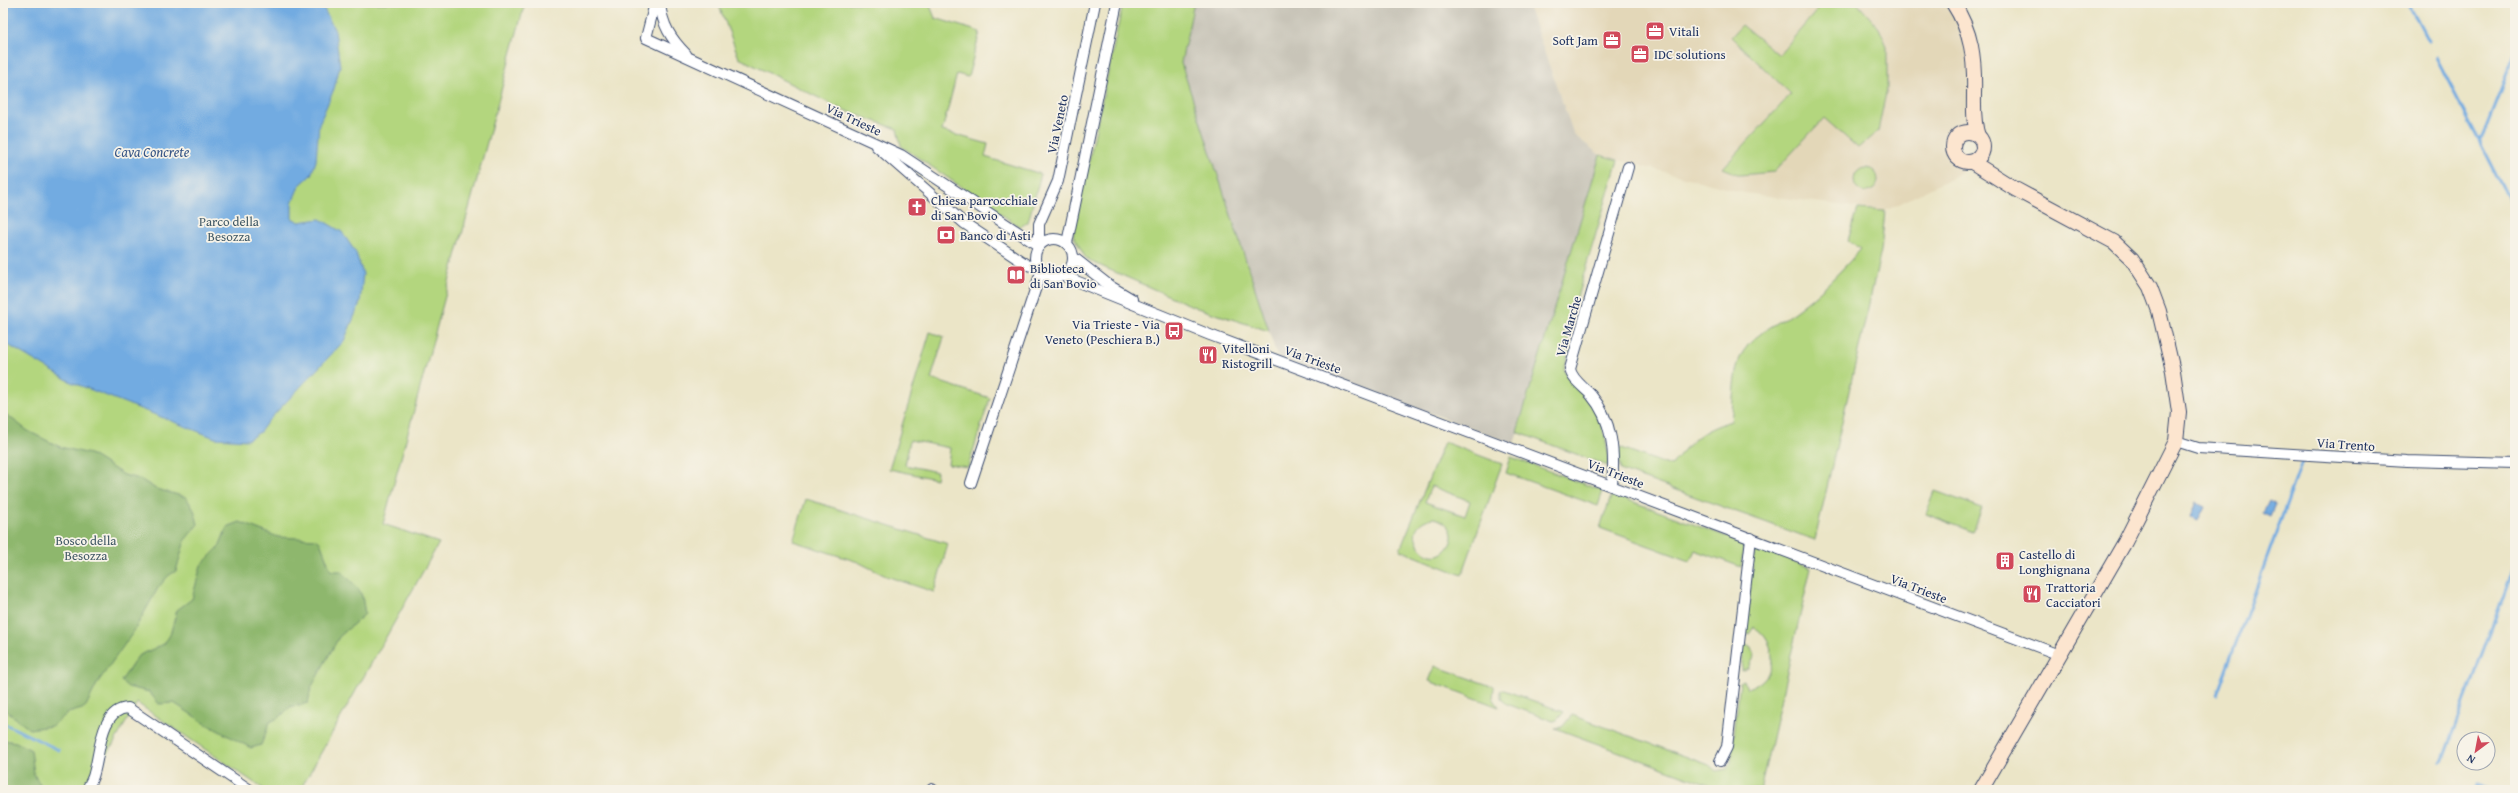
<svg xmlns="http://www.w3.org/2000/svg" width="2518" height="793" font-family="'Gentium Book Plus',serif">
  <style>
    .built { fill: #e3d7b8 }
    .industrial { fill: #c8c4b8 }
    .green { fill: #b3d67e; stroke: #67826e; fill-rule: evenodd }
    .forest { fill: #8eb76d; stroke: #547366 }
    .water { fill: #72abe1; stroke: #466da0 }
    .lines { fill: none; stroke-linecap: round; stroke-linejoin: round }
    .stream { stroke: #72abe1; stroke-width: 3 }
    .street-casing { stroke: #3a4a6e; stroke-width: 12 }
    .secondary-casing { stroke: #3a4a6e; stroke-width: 16 }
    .street { stroke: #fff; stroke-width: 10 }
    .secondary { stroke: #fce5cf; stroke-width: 14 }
    .labels { text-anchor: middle; stroke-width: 3.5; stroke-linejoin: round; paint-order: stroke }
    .poi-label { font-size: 13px; fill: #1b2f5e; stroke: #f7f3e8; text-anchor: start }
    .street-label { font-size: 13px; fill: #1b2f5e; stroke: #f7f3e8 }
    .park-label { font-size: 13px; fill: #415966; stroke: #f7f3e8 }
    .water-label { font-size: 14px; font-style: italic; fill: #355485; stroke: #f7f3e8 }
  </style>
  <rect width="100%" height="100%" fill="#f7f3e8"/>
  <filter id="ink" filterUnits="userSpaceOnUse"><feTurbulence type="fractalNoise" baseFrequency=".025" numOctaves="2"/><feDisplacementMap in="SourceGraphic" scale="8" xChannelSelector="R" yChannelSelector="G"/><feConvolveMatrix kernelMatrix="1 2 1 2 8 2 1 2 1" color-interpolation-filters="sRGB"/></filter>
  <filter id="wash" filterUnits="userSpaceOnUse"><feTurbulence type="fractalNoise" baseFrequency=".012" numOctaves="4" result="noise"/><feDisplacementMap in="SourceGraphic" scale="16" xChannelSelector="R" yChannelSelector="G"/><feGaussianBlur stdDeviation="0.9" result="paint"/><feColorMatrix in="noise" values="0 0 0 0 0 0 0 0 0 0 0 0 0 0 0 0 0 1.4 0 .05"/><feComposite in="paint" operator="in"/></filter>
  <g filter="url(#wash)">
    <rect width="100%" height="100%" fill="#ebe5c7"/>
    <path class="built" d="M 1527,3 L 1948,3 L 1969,44 L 1969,113 L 1963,127 L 1951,144 L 1952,155 L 1963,172 L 1885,211 L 1745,193 L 1600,155 L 1574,135 Z"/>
    <path class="industrial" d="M 1194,3 L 1527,3 L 1574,135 L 1600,155 L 1514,444 L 1277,356 L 1181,63 Z"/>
    <g class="green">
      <path d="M 3,3 L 525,3 L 383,524 L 439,543 L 300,790 L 265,790 L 137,703 L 87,790 L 3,790 Z"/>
      <path d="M 718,3 L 929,3 L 935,18 L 980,32 L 968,77 L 957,74 L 942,131 L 988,144 L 985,157 L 1041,174 L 1028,222 L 1020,227 L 901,146 L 897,129 L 841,109 L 739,58 Z"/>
      <path d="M 1123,3 L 1194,3 L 1181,63 L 1269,331 L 1197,308 L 1094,263 L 1085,257 L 1073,235 Z"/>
      <path d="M 1811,3 L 1857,3 L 1879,28 L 1887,46 L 1887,88 L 1878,131 L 1858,148 L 1824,118 L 1774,172 L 1740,175 L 1723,168 L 1791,94 L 1731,37 L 1742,25 L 1779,55 L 1818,9 Z"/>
      <path d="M 1600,155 L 1618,160 L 1565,337 L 1572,341 L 1564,370 C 1567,380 1575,384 1582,391 C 1601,413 1608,438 1608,466 L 1517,432 Z"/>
      <circle cx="1866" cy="180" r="12"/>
      <path d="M 1858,209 L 1885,211 L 1881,251 L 1815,540 L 1620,470 L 1619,447 L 1671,466 C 1691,440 1700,431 1731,421 C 1734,400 1732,370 1743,352 C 1756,331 1783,322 1801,307 C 1823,290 1842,270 1861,249 L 1848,240 Z"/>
      <path d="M 930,332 L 944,337 L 931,379 L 990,398 L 968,467 L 948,464 L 950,448 L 910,440 L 905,465 L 937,472 L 936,479 L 889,469 Z"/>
      <path d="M 1444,442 L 1502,464 L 1462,575 L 1400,550 ZM 1431,486 L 1470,501 L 1465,516 L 1425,502 ZM 1434,518 C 1448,521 1458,534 1448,547 C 1428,575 1394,524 1434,518 Z"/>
      <path d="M 1511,457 L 1603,491 L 1598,506 L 1506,473 Z"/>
      <path d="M 1935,491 L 1982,508 L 1973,532 L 1926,514 Z"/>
      <path d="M 1612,494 L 1744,543 L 1741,567 L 1695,550 L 1690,561 L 1600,528 Z"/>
      <path d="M 806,499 L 948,544 L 934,592 L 886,576 L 858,562 L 793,541 Z"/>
      <path d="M 1755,547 L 1811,568 L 1760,790 L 1722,790 L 1555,728 L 1562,727 L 1572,715 L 1709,765 L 1716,771 L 1727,769 L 1731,762 L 1740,682 L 1744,680 L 1747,689 C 1778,680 1780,643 1754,627 L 1749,634 L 1745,632 Z"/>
      <path d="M 1744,643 L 1751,648 L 1755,656 L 1748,668 L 1741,671 Z"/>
      <path d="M 1435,666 L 1494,687 L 1493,698 L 1499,707 L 1429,681 Z"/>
      <path d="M 1501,689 L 1564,712 L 1557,720 L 1553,721 L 1507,704 L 1501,699 Z"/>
    </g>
    <g class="forest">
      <path d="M 3,412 L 28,431 L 60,447 L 90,454 L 124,475 L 140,479 L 156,489 L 186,497 L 194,510 L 198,524 L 185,540 L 176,571 L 168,576 L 158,588 L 134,631 L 98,682 L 86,706 L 82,709 L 68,713 L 52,726 L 29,729 L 3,708 Z"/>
      <path d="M 240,522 L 278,537 L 316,539 L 320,542 L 331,571 L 341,571 L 358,588 L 362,596 L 365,614 L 339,637 L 311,688 L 308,703 L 290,707 L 280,717 L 270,722 L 261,745 L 251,748 L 206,724 L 174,703 L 159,704 L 149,692 L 128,687 L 121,681 L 138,656 L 164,644 L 170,635 L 177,610 L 192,599 L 201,565 L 219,547 L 227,527 Z"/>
      <path d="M 3,740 L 16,742 L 31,750 L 34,774 L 43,790 L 3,790 Z"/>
    </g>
    <g class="water">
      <path d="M 3,3 L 321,3 L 335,31 L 340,66 L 334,89 L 319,124 L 316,161 L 311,175 L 299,186 L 292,203 L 292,218 L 299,222 L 320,219 L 342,232 L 356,253 L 363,274 L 360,303 L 344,341 L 268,421 L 260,432 L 247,440 L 215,438 L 71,382 L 3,342 Z"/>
      <path d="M 2269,501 L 2276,505 L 2271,517 L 2263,513 Z"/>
      <path d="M 2196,502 L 2205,506 L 2198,521 L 2190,517 Z"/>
    </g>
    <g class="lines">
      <g class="stream">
        <path d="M 2408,3 L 2428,41"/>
        <path d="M 2436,57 L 2515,211"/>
        <path d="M 2480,142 L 2515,53"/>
        <path d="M 2217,695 L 2302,462"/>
        <path d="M 3,723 L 59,750"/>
        <path d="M 2442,761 L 2515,565"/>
        <path d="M 2475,790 L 2477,785 L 2491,790"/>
      </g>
    </g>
  </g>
  <g filter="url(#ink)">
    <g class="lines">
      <g class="street-casing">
        <g id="street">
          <path d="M 655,3 L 646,38 L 901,155 L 1039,246"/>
          <path d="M 660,3 C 662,25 671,39 686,54"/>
          <path d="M 876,146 L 964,223 L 1027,265 L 1039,268"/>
          <circle cx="1054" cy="258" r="19"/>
          <path d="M 1067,243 L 1117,3"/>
          <path d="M 1039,246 L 1039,224 L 1058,181 L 1095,3"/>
          <path d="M 1073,257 L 1110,286 L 1132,299"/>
          <path d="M 1061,275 L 1210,335 L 2060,655"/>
          <path d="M 2176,441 L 2198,448 L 2407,461 L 2515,464"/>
          <path d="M 971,483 L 1041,272"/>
          <path d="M 1612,485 C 1615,453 1613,421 1591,395 C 1584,387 1572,380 1570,369 L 1628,167"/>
          <path d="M 1720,761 L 1727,747 L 1751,538"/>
          <path d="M 932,789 L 933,790"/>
          <path d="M 87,790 C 89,784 93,779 94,773 C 100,754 100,709 128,708 L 250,790"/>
        </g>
      </g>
      <g class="secondary-casing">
        <g id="secondary">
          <path d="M 1953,3 C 1972,32 1975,59 1974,94 C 1974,108 1973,122 1978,136"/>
          <circle cx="1968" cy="147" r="15"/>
          <path d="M 1972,162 L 2015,189 L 2114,242 L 2132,259 L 2150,287 L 2159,311 L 2173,371 L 2179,412 L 2176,441 L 2125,542 L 1981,790"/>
        </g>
      </g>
      <use href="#street" class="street"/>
      <use href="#secondary" class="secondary"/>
    </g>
  </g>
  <defs>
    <g id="office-square" transform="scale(1)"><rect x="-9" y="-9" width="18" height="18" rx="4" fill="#d1495b" stroke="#f7f3e8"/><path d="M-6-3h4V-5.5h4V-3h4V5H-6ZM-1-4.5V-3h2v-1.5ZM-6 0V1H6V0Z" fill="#fff"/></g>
    <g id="church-square" transform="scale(1)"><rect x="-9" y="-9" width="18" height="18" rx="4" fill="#d1495b" stroke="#f7f3e8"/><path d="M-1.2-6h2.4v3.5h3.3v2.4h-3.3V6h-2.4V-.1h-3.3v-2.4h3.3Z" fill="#fff"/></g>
    <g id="bank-square" transform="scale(1)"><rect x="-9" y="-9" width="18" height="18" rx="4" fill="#d1495b" stroke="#f7f3e8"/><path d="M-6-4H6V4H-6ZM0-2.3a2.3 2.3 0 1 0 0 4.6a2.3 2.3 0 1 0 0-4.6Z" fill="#fff"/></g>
    <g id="library-square" transform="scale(1)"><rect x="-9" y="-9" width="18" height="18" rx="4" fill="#d1495b" stroke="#f7f3e8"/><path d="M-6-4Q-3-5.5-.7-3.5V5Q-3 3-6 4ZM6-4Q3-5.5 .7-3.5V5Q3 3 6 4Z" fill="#fff"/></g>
    <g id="bus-square" transform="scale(1)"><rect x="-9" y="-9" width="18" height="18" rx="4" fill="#d1495b" stroke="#f7f3e8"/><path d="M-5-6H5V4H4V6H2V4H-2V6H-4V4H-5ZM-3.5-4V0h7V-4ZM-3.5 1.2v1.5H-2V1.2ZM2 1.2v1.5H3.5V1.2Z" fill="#fff"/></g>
    <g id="restaurant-square" transform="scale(1)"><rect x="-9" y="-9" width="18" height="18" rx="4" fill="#d1495b" stroke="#f7f3e8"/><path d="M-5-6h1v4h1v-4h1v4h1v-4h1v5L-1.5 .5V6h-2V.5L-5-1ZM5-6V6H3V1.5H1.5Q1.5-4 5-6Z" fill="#fff"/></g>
    <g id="building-square" transform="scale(1)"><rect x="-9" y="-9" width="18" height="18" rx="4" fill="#d1495b" stroke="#f7f3e8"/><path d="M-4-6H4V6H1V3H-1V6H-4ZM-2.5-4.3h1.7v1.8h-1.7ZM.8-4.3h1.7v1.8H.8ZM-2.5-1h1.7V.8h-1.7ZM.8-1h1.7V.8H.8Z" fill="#fff"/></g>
  </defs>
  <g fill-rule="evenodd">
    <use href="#office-square" x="1655" y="31"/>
    <use href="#office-square" x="1612" y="40"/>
    <use href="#office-square" x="1640" y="54"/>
    <use href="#church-square" x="917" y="207"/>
    <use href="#bank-square" x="946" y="235"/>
    <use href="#library-square" x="1016" y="275"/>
    <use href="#bus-square" x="1174" y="331"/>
    <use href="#restaurant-square" x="1208" y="355"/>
    <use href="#building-square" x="2005" y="561"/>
    <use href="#restaurant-square" x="2032" y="594"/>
  </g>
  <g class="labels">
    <g class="poi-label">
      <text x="1669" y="36">Vitali</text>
      <text x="1598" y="45" text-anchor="end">Soft Jam</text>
      <text x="1654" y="59">IDC solutions</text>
      <text x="931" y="205">Chiesa parrocchiale<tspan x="931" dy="15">di San Bovio</tspan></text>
      <text x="960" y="240">Banco di Asti</text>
      <text x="1030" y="273">Biblioteca<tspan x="1030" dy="15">di San Bovio</tspan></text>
      <text x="1160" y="329" text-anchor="end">Via Trieste - Via<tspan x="1160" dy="15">Veneto (Peschiera B.)</tspan></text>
      <text x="1222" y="353">Vitelloni<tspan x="1222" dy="15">Ristogrill</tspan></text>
      <text x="2019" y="559">Castello di<tspan x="2019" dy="15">Longhignana</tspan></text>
      <text x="2046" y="592">Trattoria<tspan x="2046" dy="15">Cacciatori</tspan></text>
    </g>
    <g class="street-label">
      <text transform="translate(854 119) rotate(25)" y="5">Via Trieste</text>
      <text transform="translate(1057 124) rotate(-78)" y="5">Via Veneto</text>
      <text transform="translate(1568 326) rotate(-74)" y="5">Via Marche</text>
      <text transform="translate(1313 359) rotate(20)" y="5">Via Trieste</text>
      <text transform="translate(2346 444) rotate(4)" y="5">Via Trento</text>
      <text transform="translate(1616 473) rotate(21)" y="5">Via Trieste</text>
      <text transform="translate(1919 588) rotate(21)" y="5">Via Trieste</text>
    </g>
    <g class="park-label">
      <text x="229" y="226">Parco della<tspan x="229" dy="15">Besozza</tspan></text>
      <text x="86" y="545">Bosco della<tspan x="86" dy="15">Besozza</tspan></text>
    </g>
    <g class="water-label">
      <text x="152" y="157">Cava Concrete</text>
    </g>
  </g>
  <rect width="2518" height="793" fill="none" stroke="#f7f3e8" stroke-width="16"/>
  <g transform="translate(2476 751) rotate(212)"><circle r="19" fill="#f7f3e8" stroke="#9fa5b1"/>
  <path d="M0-3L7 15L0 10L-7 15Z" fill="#d1495b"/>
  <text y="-6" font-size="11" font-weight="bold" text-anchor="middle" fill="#1b2f5e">N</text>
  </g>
</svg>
